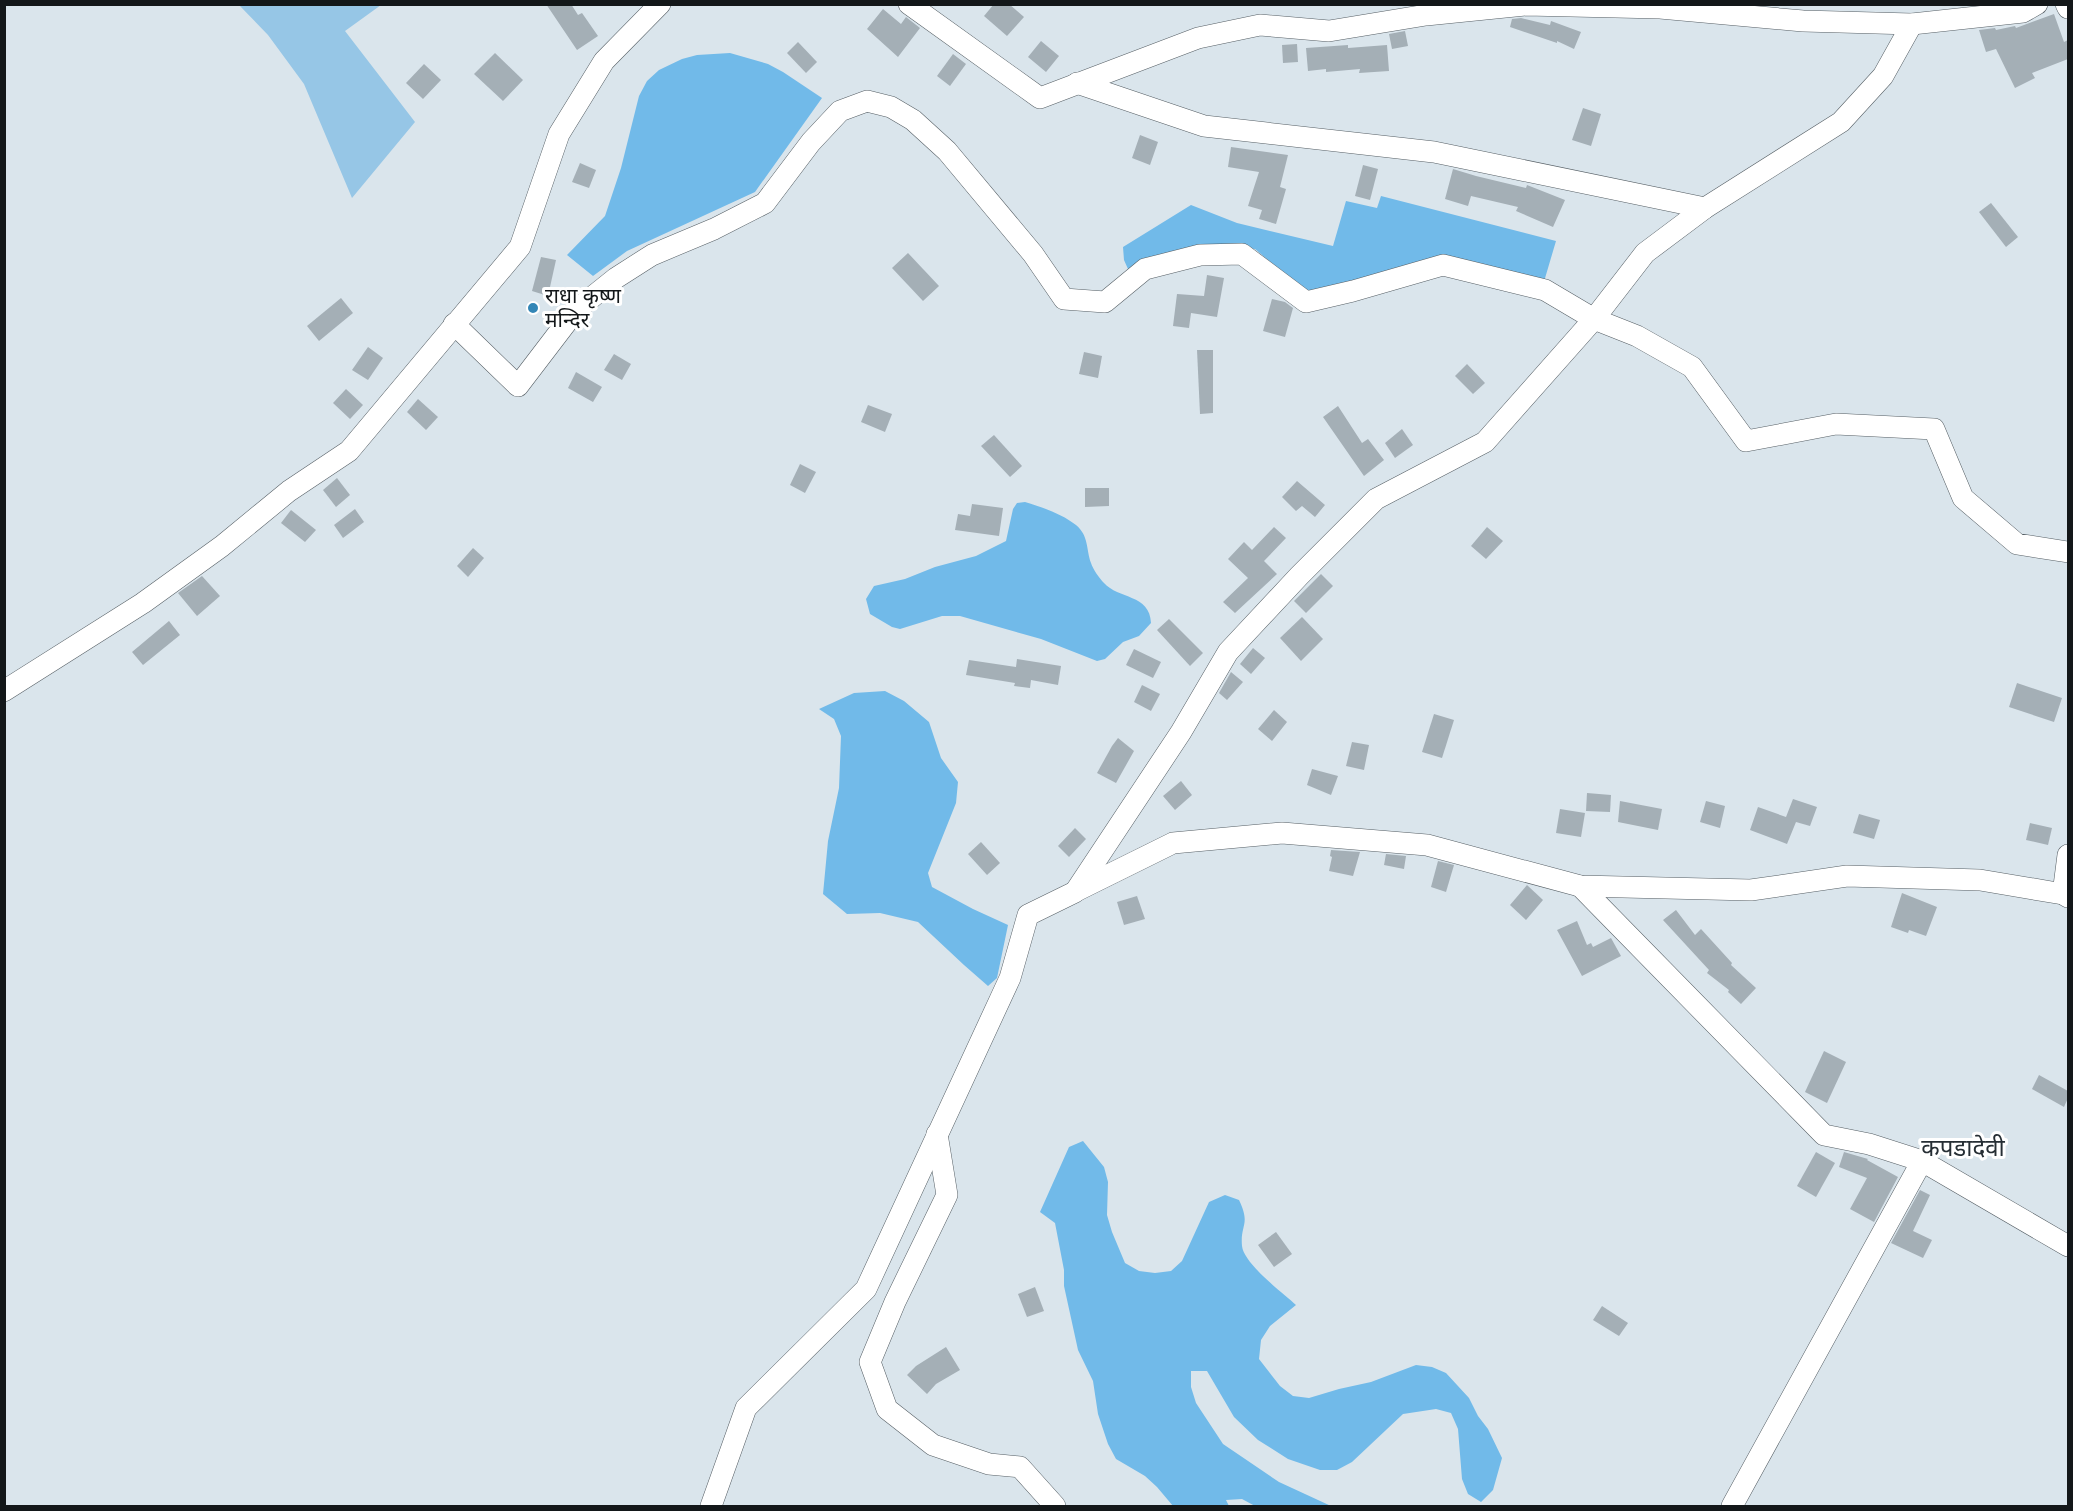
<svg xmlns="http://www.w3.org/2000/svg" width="2073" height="1511" font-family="'Open Sans','Noto Sans Devanagari',sans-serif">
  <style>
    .green { fill: #96c6e6 }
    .forest { fill: #71bae9 }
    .building { fill: #a4afb6 }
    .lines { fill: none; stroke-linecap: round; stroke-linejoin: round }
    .street-casing { stroke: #565f65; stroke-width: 22 }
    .street { stroke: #fff; stroke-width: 21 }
    .poi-dot { fill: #3386b6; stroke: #fff; stroke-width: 2 }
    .labels { text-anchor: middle; stroke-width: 6; stroke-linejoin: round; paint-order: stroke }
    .poi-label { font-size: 21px; fill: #131719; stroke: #fff; text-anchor: start }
    .quarter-label { font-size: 24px; fill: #262e34; stroke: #fff }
  </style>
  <rect width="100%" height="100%" fill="#dae5ec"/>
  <path class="green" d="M 239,5 L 381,5 L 345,31 L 415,122 L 352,198 L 304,84 L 268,35 Z"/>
  <g class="forest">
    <path d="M 730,53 L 768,64 L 783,72 L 822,98 L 755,192 L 627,251 L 593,276 L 567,255 L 605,216 L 621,168 L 639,96 L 647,81 L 659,70 L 682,59 L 697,55 Z"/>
    <path d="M 1381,196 L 1556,241 L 1543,285 L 1444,260 L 1308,294 L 1255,249 L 1203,246 L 1128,269 L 1124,260 L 1123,247 L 1191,205 L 1237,223 L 1333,246 L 1346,201 L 1377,208 Z"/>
    <path d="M 1025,502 C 1042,507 1062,514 1076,525 C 1089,536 1086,549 1091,563 C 1093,569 1099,578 1104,583 C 1118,599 1150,594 1151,623 L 1139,636 L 1123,642 L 1105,659 L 1097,661 L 1041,639 L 960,616 L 942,616 L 900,629 L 892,627 L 870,614 L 866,599 L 874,586 L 905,579 L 935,567 L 976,556 L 1006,541 L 1013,509 L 1017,503 Z"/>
    <path d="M 885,691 L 904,701 L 929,722 L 941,758 L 958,782 L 956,803 L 928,873 L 932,887 L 973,909 L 1008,925 L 997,978 L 988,986 L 964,965 L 918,922 L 880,913 L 847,914 L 823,894 L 828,841 L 839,788 L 841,736 L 834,719 L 819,709 L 854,693 Z"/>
    <path d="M 1083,1141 L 1104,1167 L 1108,1182 L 1107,1215 L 1112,1232 L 1125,1263 L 1139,1271 L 1155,1273 L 1171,1271 L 1182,1261 L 1209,1202 L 1225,1195 L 1239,1200 C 1251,1225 1240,1224 1242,1246 C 1244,1264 1283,1293 1296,1305 L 1270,1326 L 1261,1340 L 1259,1359 L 1280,1386 L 1293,1396 L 1309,1398 L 1339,1389 L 1371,1382 L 1416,1365 L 1432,1367 L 1446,1373 L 1469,1398 L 1478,1416 L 1488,1429 L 1502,1458 L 1493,1490 L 1481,1502 L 1468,1494 L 1462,1479 L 1458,1429 L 1451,1413 L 1436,1409 L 1403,1414 L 1352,1462 L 1337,1470 L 1320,1470 L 1288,1459 L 1258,1440 L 1234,1417 L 1207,1371 L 1191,1371 L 1191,1387 L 1196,1403 L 1223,1444 L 1279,1482 L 1331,1506 L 1255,1506 L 1242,1499 L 1226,1500 L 1229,1506 L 1173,1506 L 1157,1487 L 1145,1476 L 1116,1459 L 1108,1444 L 1098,1414 L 1093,1381 L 1078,1350 L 1064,1286 L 1064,1270 L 1055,1223 L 1040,1212 L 1069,1147 Z"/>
  </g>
  <g class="building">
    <path d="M 546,4 L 571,4 L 578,15 L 582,13 L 598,36 L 577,50 Z"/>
    <path d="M 994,4 L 1009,4 L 1024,17 L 1007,36 L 984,16 Z"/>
    <path d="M 883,9 L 901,24 L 906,17 L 920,28 L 898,57 L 867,29 Z"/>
    <path d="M 2054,14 L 2064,42 L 2068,40 L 2068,59 L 2032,73 L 2035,78 L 2015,88 L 1996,49 L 1986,52 L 1979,30 L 1995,28 L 1996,30 L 2015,26 L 2016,28 Z"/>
    <path d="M 1521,18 L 1550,25 L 1551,21 L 1581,32 L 1574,49 L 1557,41 L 1557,43 L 1510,27 L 1512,19 Z"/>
    <path d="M 1405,31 L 1408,46 L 1392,49 L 1389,34 Z"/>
    <path d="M 1041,41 L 1059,56 L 1046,72 L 1028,57 Z"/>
    <path d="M 798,42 L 817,62 L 806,73 L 787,53 Z"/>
    <path d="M 1297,44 L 1298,62 L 1283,63 L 1282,45 Z"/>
    <path d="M 1348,45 L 1348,48 L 1387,45 L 1389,71 L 1359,73 L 1360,69 L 1326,72 L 1326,69 L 1308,71 L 1306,48 Z"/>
    <path d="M 495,53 L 523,80 L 503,101 L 474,74 Z"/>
    <path d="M 953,54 L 966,64 L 950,86 L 937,76 Z"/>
    <path d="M 424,64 L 441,80 L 423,99 L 406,83 Z"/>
    <path d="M 1583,108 L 1601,114 L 1591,146 L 1572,140 Z"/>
    <path d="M 1140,135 L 1158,142 L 1150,165 L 1132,158 Z"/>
    <path d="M 1231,147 L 1288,155 L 1280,187 L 1286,189 L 1276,224 L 1259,219 L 1262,210 L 1248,206 L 1259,172 L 1228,167 Z"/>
    <path d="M 580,163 L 596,170 L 589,188 L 572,182 Z"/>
    <path d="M 1363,165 L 1378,169 L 1370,200 L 1355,196 Z"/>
    <path d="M 1453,169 L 1476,176 L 1526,188 L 1527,185 L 1565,200 L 1553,227 L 1516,211 L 1518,207 L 1471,196 L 1468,206 L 1445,199 Z"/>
    <path d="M 1991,203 L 2018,237 L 2006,247 L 1979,212 Z"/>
    <path d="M 908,253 L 939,286 L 923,301 L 892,268 Z"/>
    <path d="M 541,257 L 556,260 L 548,296 L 532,291 Z"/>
    <path d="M 1207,275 L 1224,278 L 1217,317 L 1191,313 L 1189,328 L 1173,326 L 1177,294 L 1204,296 Z"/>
    <path d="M 341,298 L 353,313 L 319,341 L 307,326 Z"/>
    <path d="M 1272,299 L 1285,302 L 1293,308 L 1285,337 L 1263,331 Z"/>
    <path d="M 368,347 L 383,358 L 368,380 L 352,370 Z"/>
    <path d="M 1197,350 L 1213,350 L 1213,413 L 1200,414 Z"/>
    <path d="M 1084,352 L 1102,356 L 1098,378 L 1079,374 Z"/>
    <path d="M 614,354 L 631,364 L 622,380 L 604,370 Z"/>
    <path d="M 1467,364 L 1485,383 L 1473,394 L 1455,376 Z"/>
    <path d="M 576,372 L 602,387 L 593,402 L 568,388 Z"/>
    <path d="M 346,389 L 363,405 L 350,419 L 333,403 Z"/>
    <path d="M 418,399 L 438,417 L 426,430 L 407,412 Z"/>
    <path d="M 868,405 L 892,414 L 885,432 L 861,422 Z"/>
    <path d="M 1338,406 L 1362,443 L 1368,439 L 1384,460 L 1364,476 L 1323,417 Z"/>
    <path d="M 1402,429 L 1413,445 L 1395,458 L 1385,443 Z"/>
    <path d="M 994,435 L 1022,466 L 1010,477 L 981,446 Z"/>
    <path d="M 800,464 L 816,472 L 805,493 L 790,485 Z"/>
    <path d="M 337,478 L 350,495 L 336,507 L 323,490 Z"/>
    <path d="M 1297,481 L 1325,505 L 1315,517 L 1302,506 L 1296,511 L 1282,497 Z"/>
    <path d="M 1085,488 L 1109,488 L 1109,506 L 1085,507 Z"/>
    <path d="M 972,504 L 1003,508 L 999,536 L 955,530 L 958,514 L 970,516 Z"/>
    <path d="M 355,509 L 364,522 L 343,538 L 334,525 Z"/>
    <path d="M 291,510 L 316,530 L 305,542 L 281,523 Z"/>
    <path d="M 1274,527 L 1286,538 L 1264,561 L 1277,574 L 1235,613 L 1223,602 L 1248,578 L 1228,559 L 1244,542 L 1252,550 Z"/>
    <path d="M 1487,527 L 1503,541 L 1486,559 L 1471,546 Z"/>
    <path d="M 473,548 L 484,558 L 468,577 L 457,566 Z"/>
    <path d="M 1321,574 L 1333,586 L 1306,613 L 1294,601 Z"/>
    <path d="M 202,576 L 220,596 L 197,616 L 178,593 Z"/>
    <path d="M 1302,617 L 1323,639 L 1301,661 L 1280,638 Z"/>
    <path d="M 1169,619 L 1203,653 L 1190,666 L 1157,630 Z"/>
    <path d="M 169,621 L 180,635 L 143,665 L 132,652 Z"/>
    <path d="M 1253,648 L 1265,658 L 1251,674 L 1240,664 Z"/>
    <path d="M 1134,649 L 1161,662 L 1153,678 L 1126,665 Z"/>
    <path d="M 1017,659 L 1061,666 L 1058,685 L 1031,680 L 1030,688 L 1014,686 L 1015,683 L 966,675 L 969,660 L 1016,667 Z"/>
    <path d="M 1231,672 L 1243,682 L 1227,700 L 1219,693 Z"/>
    <path d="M 2017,683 L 2062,698 L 2054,722 L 2009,707 Z"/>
    <path d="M 1142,685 L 1160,694 L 1151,711 L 1134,702 Z"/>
    <path d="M 1274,710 L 1287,722 L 1272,741 L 1258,729 Z"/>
    <path d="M 1434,714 L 1454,720 L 1442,758 L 1422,752 Z"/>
    <path d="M 1118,738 L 1134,751 L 1116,783 L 1097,773 L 1112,746 Z"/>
    <path d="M 1352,742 L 1369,745 L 1364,770 L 1346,766 Z"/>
    <path d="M 1312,769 L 1338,776 L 1331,795 L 1307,785 Z"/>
    <path d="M 1181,781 L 1192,795 L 1175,810 L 1163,796 Z"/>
    <path d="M 1587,793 L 1611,795 L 1610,812 L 1586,811 Z"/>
    <path d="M 1793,799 L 1817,807 L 1810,826 L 1796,822 L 1787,844 L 1750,830 L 1758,807 L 1786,817 Z"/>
    <path d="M 1620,801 L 1662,809 L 1658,830 L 1618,822 Z"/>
    <path d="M 1706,801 L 1725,806 L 1720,828 L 1700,822 Z"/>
    <path d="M 1560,809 L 1585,813 L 1581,837 L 1556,833 Z"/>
    <path d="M 1859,814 L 1880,820 L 1874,839 L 1853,833 Z"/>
    <path d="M 2030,823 L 2052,828 L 2048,845 L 2026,840 Z"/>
    <path d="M 1075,828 L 1086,839 L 1069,857 L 1058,846 Z"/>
    <path d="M 981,842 L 1000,863 L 987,875 L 968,854 Z"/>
    <path d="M 1331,850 L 1360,852 L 1353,876 L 1329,871 L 1332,857 L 1330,856 Z"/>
    <path d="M 1386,854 L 1406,856 L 1404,869 L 1384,865 Z"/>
    <path d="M 1438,861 L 1454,865 L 1446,892 L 1431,887 Z"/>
    <path d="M 1527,885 L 1543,900 L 1526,920 L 1510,905 Z"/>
    <path d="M 1902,893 L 1937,907 L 1926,936 L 1909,930 L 1908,933 L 1891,927 Z"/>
    <path d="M 1137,896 L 1145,919 L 1124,925 L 1117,902 Z"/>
    <path d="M 1676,910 L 1695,935 L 1701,929 L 1732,963 L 1731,965 L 1756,988 L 1741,1004 L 1728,992 L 1729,990 L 1707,973 L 1709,970 L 1663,920 Z"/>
    <path d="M 1577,921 L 1587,945 L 1591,943 L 1593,947 L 1611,938 L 1621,956 L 1582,976 L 1557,930 Z"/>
    <path d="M 1824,1051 L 1846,1062 L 1827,1103 L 1805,1092 Z"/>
    <path d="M 2039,1075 L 2068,1091 L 2068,1098 L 2064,1107 L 2032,1089 Z"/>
    <path d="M 1816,1152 L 1835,1163 L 1816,1197 L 1797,1186 Z"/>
    <path d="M 1844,1152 L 1868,1159 L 1867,1160 L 1898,1177 L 1874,1222 L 1850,1209 L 1867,1178 L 1839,1167 Z"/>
    <path d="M 1920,1190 L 1930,1195 L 1913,1231 L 1932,1240 L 1923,1258 L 1891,1243 Z"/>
    <path d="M 1276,1232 L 1292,1254 L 1274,1267 L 1258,1245 Z"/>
    <path d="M 1035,1287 L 1044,1311 L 1027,1317 L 1018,1294 Z"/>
    <path d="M 1602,1306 L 1628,1323 L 1619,1336 L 1593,1320 Z"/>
    <path d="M 946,1347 L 960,1370 L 936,1384 L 927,1394 L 907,1375 L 916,1366 Z"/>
  </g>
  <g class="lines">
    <g class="street-casing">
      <g id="street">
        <path d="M 909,4 L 1040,98 L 1198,38 L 1260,25 L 1329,31 L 1426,15 L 1526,5 L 1660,8 L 1803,21 L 1912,24 L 2023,12 L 2037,4"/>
        <path d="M 2066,4 L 2068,8"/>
        <path d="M 1077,83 L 1204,126 L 1434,152 L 1705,208"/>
        <path d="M 454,324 L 518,386 L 576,310 L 616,278 L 652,255 L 714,229 L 765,203 L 811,142 L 840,111 L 867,101 L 891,107 L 913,120 L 947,151 L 1033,254 L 1064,299 L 1105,302 L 1145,269 L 1200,255 L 1242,254 L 1306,302 L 1353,291 L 1443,265 L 1545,290 L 1594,319 L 1637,336 L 1692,367 L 1746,441 L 1836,424 L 1934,429 L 1963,498 L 2017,544 L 2068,552"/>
        <path d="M 4,691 L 143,603 L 222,546 L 289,491 L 349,451 L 520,247 L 559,134 L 604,61 L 660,4"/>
        <path d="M 1580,886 L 1824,1135 L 1869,1144 L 1922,1161 L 2068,1246"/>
        <path d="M 1076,891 L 1173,843 L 1282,833 L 1427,845 L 1580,886 L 1751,890 L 1847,876 L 1980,880 L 2063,894 L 2068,897"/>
        <path d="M 2063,894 L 2068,855"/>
        <path d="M 937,1134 L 947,1195 L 895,1302 L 870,1362 L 887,1409 L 933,1445 L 989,1464 L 1020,1467 L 1055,1506"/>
        <path d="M 711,1506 L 746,1408 L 866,1289 L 1010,978 L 1028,915 L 1075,892 L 1181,732 L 1228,652 L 1299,576 L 1376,499 L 1485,442 L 1594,319 L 1645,253 L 1705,208 L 1841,122 L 1883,76 L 1912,24"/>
        <path d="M 1732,1506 L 1922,1161"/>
      </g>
    </g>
    <use href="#street" class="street"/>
  </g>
  <circle class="poi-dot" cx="533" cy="308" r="6"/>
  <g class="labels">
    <g class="poi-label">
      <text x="545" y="303">राधा कृष्ण<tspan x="545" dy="24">मन्दिर</tspan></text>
    </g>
    <g class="quarter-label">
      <text x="1963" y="1156">कपडादेवी</text>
    </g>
  </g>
  <rect width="2073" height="1511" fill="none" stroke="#131719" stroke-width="12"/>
</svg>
